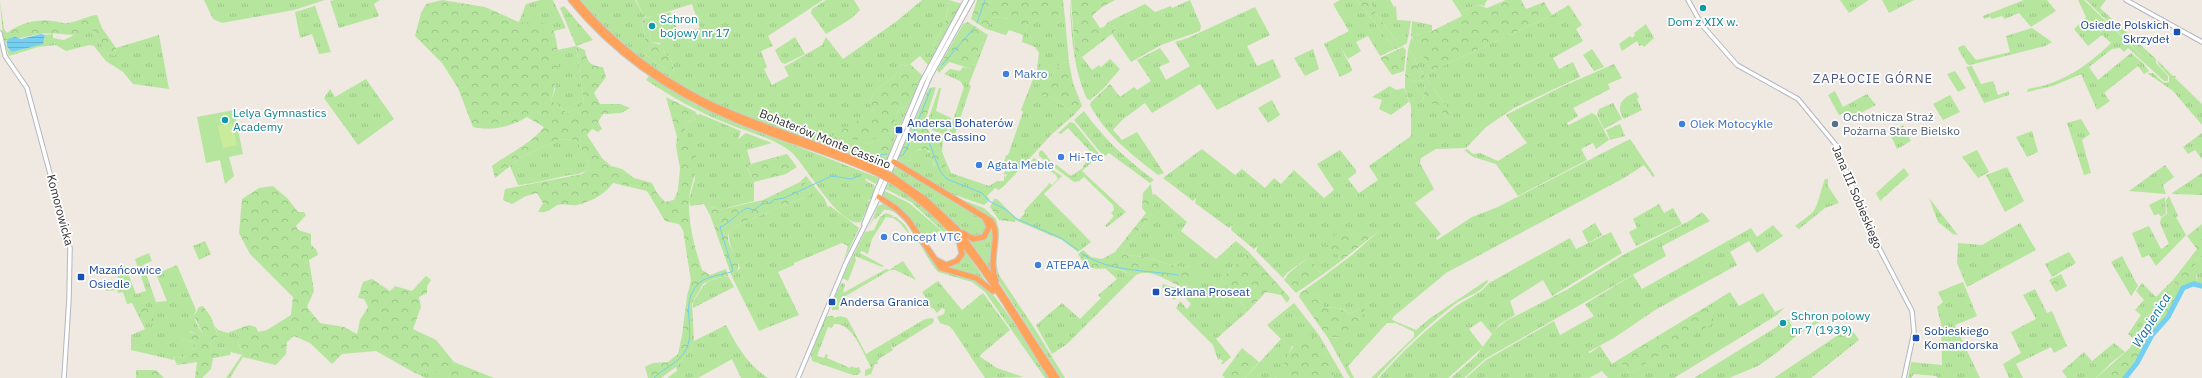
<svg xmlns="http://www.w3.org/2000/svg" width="2202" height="378" font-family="'IBM Plex Sans',sans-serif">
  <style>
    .grass { fill: url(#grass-tufts); fill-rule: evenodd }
    .forest { fill: url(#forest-crowns) }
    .park { fill: #b6e59e }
    .pitch { fill: #c9ec9a }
    .water { fill: url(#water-rules) }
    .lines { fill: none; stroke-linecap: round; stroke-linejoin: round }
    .stream { stroke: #75cff0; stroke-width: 1 }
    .river { stroke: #75cff0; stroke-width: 5 }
    .tertiary-casing { stroke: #b4b7c1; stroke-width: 5.5 }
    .secondary-casing { stroke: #b4b7c1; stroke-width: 6 }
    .motorway-casing { stroke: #c9c9c9; stroke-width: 7 }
    .tertiary { stroke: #fff; stroke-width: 3.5 }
    .secondary { stroke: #fff; stroke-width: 4 }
    .motorway { stroke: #ffa35c; stroke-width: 5 }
    .motorway-bridge-casing { stroke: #c9c9c9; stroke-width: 7; stroke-linecap: butt }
    .motorway-bridge { stroke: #ffa35c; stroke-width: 5 }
    .culture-dot { fill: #0f9aa8; stroke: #fff; stroke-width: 1.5 }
    .transit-dot { fill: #1a4fb4; stroke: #fff; stroke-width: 1.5 }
    .shop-dot { fill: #3f7fe0; stroke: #fff; stroke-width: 1.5 }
    .service-dot { fill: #5c6f8a; stroke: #fff; stroke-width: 1.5 }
    .labels { text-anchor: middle; stroke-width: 3.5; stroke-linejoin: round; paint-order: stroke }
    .culture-label { font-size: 12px; fill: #0d838f; stroke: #fff; text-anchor: start }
    .transit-label { font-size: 12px; fill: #164399; stroke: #fff; text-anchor: start }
    .shop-label { font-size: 12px; fill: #366cbe; stroke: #fff; text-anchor: start }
    .service-label { font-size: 12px; fill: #4e5e75; stroke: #fff; text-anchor: start }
    .street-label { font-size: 12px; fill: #2e2e2e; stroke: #fff }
    .neighbourhood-label { font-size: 13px; letter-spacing: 1px; fill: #4d5680; stroke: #fff }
    .water-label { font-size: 13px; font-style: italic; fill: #0d6fa3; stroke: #fff }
  </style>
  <defs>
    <pattern id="grass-tufts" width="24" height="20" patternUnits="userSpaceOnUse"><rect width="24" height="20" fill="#b6e59e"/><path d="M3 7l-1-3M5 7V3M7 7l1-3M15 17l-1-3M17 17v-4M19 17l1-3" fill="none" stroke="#9dc588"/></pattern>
    <pattern id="forest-crowns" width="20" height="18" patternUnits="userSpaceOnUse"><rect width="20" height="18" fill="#b6e59e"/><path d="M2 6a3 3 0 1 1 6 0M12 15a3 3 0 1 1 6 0" fill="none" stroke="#9dc588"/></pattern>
    <pattern id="water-rules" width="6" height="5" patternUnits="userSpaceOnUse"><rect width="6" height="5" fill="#75cff0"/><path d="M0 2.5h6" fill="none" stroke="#66b2ce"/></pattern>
  </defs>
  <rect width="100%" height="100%" fill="#efe9e1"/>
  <g class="grass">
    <path d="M 204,0 L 325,0 L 294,10 L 222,23 L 213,19 Z"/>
    <path d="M 334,0 L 380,0 L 374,4 L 379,16 L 339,28 L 330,1 Z"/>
    <path d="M 540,0 L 553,0 L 566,28 L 554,31 L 552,26 L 519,22 L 526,4 Z"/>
    <path d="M 579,0 L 635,0 L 645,18 L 670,12 L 679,32 L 700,28 L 692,4 L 647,18 L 644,16 L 636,0 L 823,0 L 768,36 L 773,46 L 761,51 L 767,67 L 764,69 L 772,85 L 789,76 L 784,67 L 822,45 L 826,37 L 843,59 L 897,21 L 922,0 L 949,0 L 946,20 L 933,46 L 936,50 L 928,65 L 920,56 L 910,64 L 904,66 L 902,64 L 894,77 L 875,91 L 869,103 L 874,110 L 829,141 L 840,138 L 891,136 L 898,110 L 905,106 L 908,107 L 895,138 L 866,144 L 881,156 L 888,157 L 883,169 C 820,142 752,124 692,92 C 649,68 612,36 579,0 ZM 645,18 L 645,22 L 651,25 L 649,32 L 651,42 L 660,43 L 666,55 L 671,59 L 674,72 L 673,73 L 643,53 L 647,52 C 648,41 642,31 642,19 Z"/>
    <path d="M 826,0 L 854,0 L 860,10 L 852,18 L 826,34 L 811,13 L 812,9 Z"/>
    <path d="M 1070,0 L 1075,53 L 1082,57 L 1092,70 L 1099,65 L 1101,67 L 1110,59 L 1120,69 L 1103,89 L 1090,100 L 1087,99 C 1073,67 1071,35 1070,0 Z"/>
    <path d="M 1190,0 L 1201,26 L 1200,31 L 1161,45 L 1131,62 L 1112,34 L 1116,29 L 1108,22 L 1145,4 L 1155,12 L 1171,6 L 1172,8 Z"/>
    <path d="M 1340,0 L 1357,0 L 1395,49 L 1380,56 L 1368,36 L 1356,42 L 1361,51 L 1348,59 L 1340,46 L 1352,69 L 1352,71 L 1340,77 L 1324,44 L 1349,31 L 1333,4 Z"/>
    <path d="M 1369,0 L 1390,0 L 1394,7 L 1396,6 L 1397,20 L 1411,21 L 1407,43 L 1401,47 L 1375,12 Z"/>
    <path d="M 1452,0 L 1487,0 L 1487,1 L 1485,3 L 1485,6 L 1478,5 L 1460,12 Z"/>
    <path d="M 1840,0 L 1869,0 L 1849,13 Z"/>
    <path d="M 1882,0 L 1914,0 L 1889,13 Z"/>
    <path d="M 2024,0 L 2047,0 L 2056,11 L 2031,27 L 2019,13 L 2005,19 L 2002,16 L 1992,19 L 1990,17 L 1984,19 L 1983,16 Z"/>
    <path d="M 2078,0 L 2084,0 L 2149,63 L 2086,0 L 2106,0 L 2100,8 L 2156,59 L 2156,63 L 2168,76 L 2168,81 L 2164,81 L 2128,48 L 2124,52 L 2120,48 L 2112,49 L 2089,67 L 2098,80 L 2131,53 L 2143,63 L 2149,71 L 2144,74 L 2138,66 L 2104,93 L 2110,101 L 2097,110 L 2081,74 L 2053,86 L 2027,92 L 2028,89 C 2034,87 2040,87 2046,85 C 2071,77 2094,60 2111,43 L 2102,35 L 2088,46 L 2074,29 L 2086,17 Z"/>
    <path d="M 1569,5 L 1582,25 L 1576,29 L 1583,41 L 1553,58 L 1559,69 L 1573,62 L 1580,77 L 1514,108 L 1486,127 L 1466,148 L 1436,149 L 1421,158 L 1420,163 L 1434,189 L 1415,203 L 1441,234 L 1436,238 L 1437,240 L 1472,217 L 1498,207 L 1630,139 L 1655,176 L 1653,177 L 1644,165 L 1624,178 L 1446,273 L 1393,317 L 1392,320 L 1416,330 L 1429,319 L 1487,280 L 1488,282 C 1478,295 1468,295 1455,304 C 1430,323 1397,354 1377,378 L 1371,378 L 1414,337 L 1414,332 L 1396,323 L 1387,323 L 1348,366 L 1354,378 L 1350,378 L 1328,338 L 1336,338 L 1362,307 C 1343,320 1351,309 1337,308 C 1333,307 1328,308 1324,308 L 1316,293 L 1316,282 L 1352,255 L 1380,230 L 1370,238 L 1369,234 L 1353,237 L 1347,229 L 1328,246 L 1328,254 L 1337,254 L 1341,261 L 1322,275 L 1309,257 L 1287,273 L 1283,278 L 1256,251 L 1258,246 L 1254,249 L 1231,230 L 1232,225 L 1229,228 L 1195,203 L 1196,198 L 1193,201 L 1163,178 L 1202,149 L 1235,175 L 1242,169 L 1265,188 L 1274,178 L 1281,184 L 1294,170 L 1324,198 L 1334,190 L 1317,164 L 1340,150 L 1356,170 L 1356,173 L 1348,179 L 1359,193 L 1378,180 L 1369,166 L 1411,136 L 1411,106 L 1405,90 L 1405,76 L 1412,82 L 1423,80 L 1425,83 L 1423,102 L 1436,103 L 1446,118 L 1453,116 L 1419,68 L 1411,52 L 1408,50 L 1411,38 L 1416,42 L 1432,71 L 1552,15 Z"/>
    <path d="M 315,6 L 331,52 L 319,54 L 312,34 L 300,38 L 295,12 Z"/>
    <path d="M 564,6 L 593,40 L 576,46 L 584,102 L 580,107 L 567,113 L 551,100 L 555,90 L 557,50 L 576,46 L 560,8 Z"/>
    <path d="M 1255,7 L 1270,35 L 1247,46 L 1257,66 L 1273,59 L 1281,77 L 1217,110 L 1200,84 L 1152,113 L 1145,103 L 1122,120 L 1113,130 L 1122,140 L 1137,132 L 1164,173 L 1158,175 C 1131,154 1106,135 1090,105 L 1091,102 L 1110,84 L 1120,97 L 1134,87 L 1137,90 L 1151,81 L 1137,60 L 1160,48 L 1170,62 L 1159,67 L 1166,80 L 1190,66 L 1175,42 L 1188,38 Z"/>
    <path d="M 993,17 L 1010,19 L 1025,31 L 1028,24 L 1039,19 L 1065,19 L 1069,62 L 1061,63 L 1048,81 L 1042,95 L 1051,97 L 1075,114 L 1052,134 L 1005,185 L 999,190 L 995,188 L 987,196 L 990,200 L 984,205 L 952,194 L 901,163 L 910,160 C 913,152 917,149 925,149 L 931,154 L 934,165 L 949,175 C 944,161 941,148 933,135 L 943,138 L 942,152 L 951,173 L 989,186 L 997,181 L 1004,181 L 1004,176 L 1006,177 L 1007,174 L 1004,175 L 1005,171 L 1010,172 L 1010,169 L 1006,169 L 1007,164 L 1004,162 L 1006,155 L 1008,155 L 1023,112 L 1021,110 L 1037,69 L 1039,53 L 1035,47 L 1022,42 L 1023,35 L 1009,30 L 1006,35 L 986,29 Z"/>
    <path d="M 1412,21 L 1432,25 L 1432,31 L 1411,36 Z"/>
    <path d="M 1646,24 L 1654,38 L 1644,47 L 1642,45 L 1639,46 L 1637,41 L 1622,51 L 1619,44 L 1630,36 L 1632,38 L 1635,35 L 1634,33 Z"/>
    <path d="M 2032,28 L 2052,42 L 2045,46 L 1970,65 L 1967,64 L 1958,49 L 1959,47 L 1964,45 L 1976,60 L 2010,52 L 2006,36 Z"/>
    <path d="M 86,29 L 93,31 L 107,53 L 115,56 L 116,48 L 159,35 L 169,89 L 133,84 L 123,72 L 106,61 L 94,46 L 89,45 L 66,51 L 56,45 L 38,47 L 9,56 L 3,39 L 8,49 L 12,52 L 38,45 L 44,41 L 45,35 L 53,34 L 53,38 L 64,40 Z"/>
    <path d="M 985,33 L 988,35 L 969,84 L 971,86 L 955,134 L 952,136 L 949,132 L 964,87 L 960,81 L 944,74 L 950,69 L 960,71 L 963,67 L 972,69 Z"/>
    <path d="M 795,37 L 805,54 L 785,64 L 781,62 L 775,50 Z"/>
    <path d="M 1313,49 L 1319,69 L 1305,76 L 1294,58 Z"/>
    <path d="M 1592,49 L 1604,67 L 1594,71 L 1583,55 Z"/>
    <path d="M 2157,60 L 2173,76 L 2176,76 L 2175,78 L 2202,104 L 2202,125 L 2173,91 L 2147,73 L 2153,73 L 2164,83 L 2169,82 L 2169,76 L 2159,65 Z"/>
    <path d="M 1614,64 L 1622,78 L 1608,84 L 1610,89 L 1573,108 L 1578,116 L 1567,123 L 1568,125 L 1571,124 L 1592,113 L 1597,116 L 1609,140 L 1596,149 L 1593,143 L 1581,149 L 1587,160 L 1518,196 L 1496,164 L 1473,157 L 1464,150 L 1467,149 L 1473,154 L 1480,153 L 1498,161 L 1527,143 L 1506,115 L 1559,88 Z"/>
    <path d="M 1972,66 L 1981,84 L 1993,81 L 1998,95 L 2009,91 L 2009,95 L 1984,103 L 1966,67 Z"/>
    <path d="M 1955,71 L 1966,88 L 1958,92 L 1947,74 Z"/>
    <path d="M 649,76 L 693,103 L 729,120 L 879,178 L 876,184 L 865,178 L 866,181 L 874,185 L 875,189 L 871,199 L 868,200 L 870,202 L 861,222 C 839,228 806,164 790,151 C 772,137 747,132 726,123 C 698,112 672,97 646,80 Z"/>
    <path d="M 366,79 L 394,119 L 358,145 L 324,98 L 330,89 L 335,97 Z"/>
    <path d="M 1390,86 L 1396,90 L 1404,88 L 1409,102 L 1391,115 L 1379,109 L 1382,100 L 1372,97 Z"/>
    <path d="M 939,88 L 941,88 L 936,111 L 951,118 L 947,132 L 943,134 L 932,130 L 927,123 Z"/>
    <path d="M 1835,91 L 1843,107 L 1867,94 L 1876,105 L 1849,119 L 1846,112 L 1839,115 L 1828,95 Z"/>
    <path d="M 1636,92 L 1639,97 L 1637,99 L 1642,110 L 1624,119 C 1615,105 1622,98 1636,92 Z"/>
    <path d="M 1950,95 L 1960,112 L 1943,120 L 1933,104 Z"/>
    <path d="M 1272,100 L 1280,115 L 1268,123 L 1258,108 Z"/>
    <path d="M 1613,103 L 1622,119 L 1604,129 L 1597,114 L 1599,109 Z"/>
    <path d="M 1084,111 C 1103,138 1127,160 1154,180 L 1150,183 L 1109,153 L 1104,157 L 1074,120 Z"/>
    <path d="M 696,112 L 697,115 L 700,114 L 741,131 L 738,139 L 746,133 L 772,143 L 747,150 L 751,164 L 747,167 L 754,182 L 754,201 L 719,210 L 714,207 L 711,208 L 710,215 L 704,204 L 690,206 L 689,199 L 695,179 L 684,130 L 685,123 L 696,119 L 692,117 Z"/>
    <path d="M 2081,119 L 2090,134 L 2082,140 L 2091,173 L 2084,175 L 2067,123 Z"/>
    <path d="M 1070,122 L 1074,123 L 1100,155 L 1082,171 L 1126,212 L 1107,227 L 1101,223 L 1105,226 L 1114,216 L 1111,213 L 1114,210 L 1113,205 L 1084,177 L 1079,181 L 1074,182 L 1039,156 L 1039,152 L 1042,150 L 1053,164 L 1054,163 L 1071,176 L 1083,168 L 1083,166 L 1092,157 L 1092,153 L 1068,128 L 1061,134 L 1058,133 Z"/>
    <path d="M 1620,124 L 1625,136 L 1610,140 L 1606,130 Z"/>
    <path d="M 1903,125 L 1911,141 L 1897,149 L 1890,134 Z"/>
    <path d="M 2032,131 L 2038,152 L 2027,157 L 2016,137 Z"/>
    <path d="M 2202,133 L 2202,159 L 2195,150 L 2188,154 L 2183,147 Z"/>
    <path d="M 560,139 L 576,140 L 587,158 L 589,169 C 581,175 574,174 565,176 C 549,179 534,184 518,185 L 510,166 L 520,158 Z"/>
    <path d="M 1977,150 L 1989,172 L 1978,178 L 1962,157 Z"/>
    <path d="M 1034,158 L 1062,176 L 1044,194 L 1091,242 L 1078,252 L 1062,240 L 1015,220 L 1016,218 L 1019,220 L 1025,213 L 1024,211 L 1048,185 L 1049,183 L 1052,185 L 1058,179 L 1056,175 L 1038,162 L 1035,165 L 1031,165 L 1031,161 Z"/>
    <path d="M 2165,165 L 2174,177 L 2163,185 L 2166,194 L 2129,191 Z"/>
    <path d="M 2007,167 L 2024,201 L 2005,212 L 1986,175 Z"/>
    <path d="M 895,168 L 901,168 L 982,217 L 987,226 L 983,235 L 975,238 L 965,233 L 921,192 L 891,173 Z"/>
    <path d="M 1904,168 L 1909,175 L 1880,201 L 1876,193 Z"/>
    <path d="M 2202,173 L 2202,195 L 2172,194 L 2172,193 Z"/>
    <path d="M 806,176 L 824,198 L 828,207 L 830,206 L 859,228 L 844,260 L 848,246 L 842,243 L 794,263 L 794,265 L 778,272 L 799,315 L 759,331 L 732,277 L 740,268 C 737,260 725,238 730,231 C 731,229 735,227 737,225 L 810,195 L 807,184 L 800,182 Z"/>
    <path d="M 1825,179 L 1828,179 L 1828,186 L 1839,203 L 1825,208 L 1799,229 L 1795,226 C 1801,221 1808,217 1813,212 C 1819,203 1821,189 1825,179 Z"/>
    <path d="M 888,182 C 906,193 952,224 958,245 L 911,202 L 886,189 Z"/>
    <path d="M 885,191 L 909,203 L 942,231 L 926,243 L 907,216 L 885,198 L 883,194 Z"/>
    <path d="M 1155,194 L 1187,222 L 1181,231 L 1216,259 L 1236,241 L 1249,252 L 1221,279 L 1248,311 L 1216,339 L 1231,357 L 1223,364 L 1221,364 L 1223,361 L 1220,359 L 1218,360 L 1213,345 L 1176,308 L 1181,300 L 1180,301 L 1187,309 L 1191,304 L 1183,295 L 1179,295 L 1174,300 L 1162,287 L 1163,284 L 1180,289 L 1188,286 L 1191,267 C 1169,269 1150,254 1128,256 L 1122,252 L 1149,219 L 1154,208 L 1152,195 Z"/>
    <path d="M 2169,196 L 2178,216 L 2176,217 L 2186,235 L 2156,266 L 2149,255 L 2142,258 L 2132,233 L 2149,226 L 2161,249 L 2169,244 L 2160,223 L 2161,218 L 2167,214 L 2166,200 Z"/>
    <path d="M 2165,197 L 2166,214 L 2161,217 L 2159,214 L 2154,215 L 2149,205 Z"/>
    <path d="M 1929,198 L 1958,235 L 1953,234 L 1938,222 Z"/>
    <path d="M 960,199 L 984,208 L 996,219 L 999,230 L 996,262 L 999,275 L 1033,326 L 1065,378 L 1061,378 L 998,280 L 994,266 L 997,228 L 987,215 Z"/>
    <path d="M 885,203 L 905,219 L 939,270 C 950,276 963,274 975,279 C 999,292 1032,353 1048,378 L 1045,378 L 985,292 L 972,282 L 938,272 C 925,258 905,207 884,210 L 876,219 L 874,218 L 869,227 L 878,206 Z"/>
    <path d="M 1659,204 L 1664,213 L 1673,208 L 1682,224 L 1636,246 L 1629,232 L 1637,228 L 1633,219 Z"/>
    <path d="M 1702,212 L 1710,221 L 1662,246 L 1666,256 L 1485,359 L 1464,378 L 1451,378 L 1477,355 L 1495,330 L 1506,321 L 1568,289 L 1623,255 L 1691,220 Z"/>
    <path d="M 886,213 L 894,216 L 891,217 L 896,217 L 905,225 L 912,238 L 900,223 L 893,218 L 886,217 L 872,239 L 868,254 L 862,251 L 860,253 L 884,266 L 882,267 L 855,256 L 856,260 L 848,281 L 842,278 L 865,232 L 874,230 L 880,217 Z"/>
    <path d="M 1595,223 L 1602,235 L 1588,243 L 1582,231 Z"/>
    <path d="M 2020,223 L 2036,250 L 1967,287 L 1957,263 L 1958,243 L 1982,245 Z"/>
    <path d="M 992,225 C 994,241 990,255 991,271 L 970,241 L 984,239 Z"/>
    <path d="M 1773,225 L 1783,236 L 1757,253 L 1749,241 L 1730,252 L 1737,265 L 1655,310 L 1614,338 L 1588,352 L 1590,353 L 1600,346 L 1612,364 L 1618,360 L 1630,373 L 1714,322 L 1708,309 L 1709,305 L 1730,292 L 1739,306 L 1763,293 L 1775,312 L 1785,307 L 1777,315 L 1674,378 L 1608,378 L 1602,371 L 1589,378 L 1466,378 L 1486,360 L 1554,321 L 1560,335 L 1594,316 L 1585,304 L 1633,275 L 1642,289 L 1751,228 L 1757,237 Z"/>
    <path d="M 1611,232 L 1622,253 L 1552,296 L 1543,280 L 1510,301 L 1515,315 L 1500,324 L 1492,334 L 1481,321 L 1469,329 L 1483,347 L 1448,378 L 1379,378 C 1400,353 1426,330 1451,310 C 1464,299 1479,296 1489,283 L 1570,238 L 1576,249 Z"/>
    <path d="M 205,241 L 211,254 L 199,260 L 193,246 Z"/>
    <path d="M 965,250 L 987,283 L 980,279 L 944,266 C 957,268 962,260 965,250 Z"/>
    <path d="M 2069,252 L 2076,263 L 2052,277 L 2045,264 Z"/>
    <path d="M 149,253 L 152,261 L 143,265 L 156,302 L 167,301 L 156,274 L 177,265 L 196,310 C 192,320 198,326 203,334 L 196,334 L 190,331 L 181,339 L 193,342 L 196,348 L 189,351 L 182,358 L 173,356 L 174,360 L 131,350 L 131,335 L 145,329 L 132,303 L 127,304 L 123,292 L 118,293 L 117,290 L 106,291 L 106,284 L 119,284 L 116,270 L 125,266 L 136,294 L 146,291 L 135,259 Z"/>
    <path d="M 2202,255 L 2202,284 L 2197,283 C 2198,275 2194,269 2195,261 Z"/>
    <path d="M 2122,256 L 2138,286 L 2131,296 L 2111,262 Z"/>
    <path d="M 903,261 L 916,280 L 895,270 L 890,270 L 844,297 L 838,310 L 832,310 L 831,306 L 841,283 L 845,284 L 843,293 L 886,269 L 889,270 Z"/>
    <path d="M 1105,268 L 1120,270 L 1135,276 L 1067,344 L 1052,354 L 1036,325 L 1062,303 L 1080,319 L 1101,298 L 1098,295 L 1117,279 Z"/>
    <path d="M 728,276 L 734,287 L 693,308 C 692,303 694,300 697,296 C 706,279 711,280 728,276 Z"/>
    <path d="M 2173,280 L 2175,282 L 2149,313 L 2135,340 L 2128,334 L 2141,315 L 2135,310 L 2144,300 L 2136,291 L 2142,283 L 2156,297 Z"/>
    <path d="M 938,281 L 962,310 L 983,293 L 1010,330 L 979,356 L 997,368 L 1023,377 L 985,378 L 953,330 L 949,326 L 940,323 L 937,317 L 944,314 L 945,310 L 942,308 L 937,313 L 933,308 L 932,309 L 922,292 Z"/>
    <path d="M 1963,282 L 1977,316 L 1955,325 L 1980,378 L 1938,378 L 1936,376 L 1914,374 L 1911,378 L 1908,378 L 1911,362 L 1942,365 L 1941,324 L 1937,307 L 1943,302 L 1938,292 Z"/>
    <path d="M 2035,289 L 2047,313 L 2052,311 L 2067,346 L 2054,353 L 2051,347 L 2016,364 L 2023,378 L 2009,378 L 2003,364 L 2021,353 L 2011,332 L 2036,319 L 2023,295 Z"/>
    <path d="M 1294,303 L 1319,335 L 1344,378 L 1332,378 L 1334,373 L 1325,351 L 1292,346 L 1283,367 L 1275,378 L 1245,378 L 1281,339 L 1267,325 Z"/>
    <path d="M 1814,306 L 1789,321 L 1796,332 L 1821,318 L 1823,320 L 1797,335 L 1779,351 L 1758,366 L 1729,378 L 1694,378 L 1778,326 L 1780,318 L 1788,320 Z"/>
    <path d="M 829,316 L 833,316 L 834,318 L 839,316 L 839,318 L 840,316 L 847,318 L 866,354 L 888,341 L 893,350 L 880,358 L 878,361 L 877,360 L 878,364 L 875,364 L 871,374 L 865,376 L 865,370 L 871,368 L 869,363 C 862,351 852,322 834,324 L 832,328 L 828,327 L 817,356 L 824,358 L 826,354 L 828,355 L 827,358 L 850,368 L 851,366 L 856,368 L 859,367 L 861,372 L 857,375 L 853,375 L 812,361 L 811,354 L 826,317 Z"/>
    <path d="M 932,318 L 934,320 L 933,323 L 893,348 L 888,341 L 925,319 Z"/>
    <path d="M 726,325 C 737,346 747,364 768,378 L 741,378 L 732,359 L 698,378 L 667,378 L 677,371 L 676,367 L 691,349 L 694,341 Z"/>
    <path d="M 215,326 L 218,330 L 228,333 L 235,330 L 243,357 L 230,378 L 226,378 L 242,355 L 231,352 L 230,349 L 212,348 L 210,344 L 218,336 Z"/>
    <path d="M 1850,327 L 1859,340 L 1811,378 L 1774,378 Z"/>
    <path d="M 2114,343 L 2125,352 L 2112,362 L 2096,378 L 2067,378 L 2062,371 L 2084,352 L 2092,361 Z"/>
    <path d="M 425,367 L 448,377 L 449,378 L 426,378 L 415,373 Z"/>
  </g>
  <g class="forest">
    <path d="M 442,0 L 485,7 L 519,22 L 542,23 L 552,26 C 561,48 559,78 551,100 L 567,113 L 580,107 L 584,102 L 576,46 L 585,50 C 587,62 590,66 603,67 L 606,77 L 594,93 L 600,104 L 620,104 L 630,108 L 621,113 L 603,114 L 598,122 L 602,129 L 598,132 L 592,129 L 587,135 L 602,158 L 611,166 L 622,169 L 634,178 L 652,183 L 657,193 L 665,202 L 674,200 L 678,190 L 680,168 L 676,146 L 677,137 L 666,97 L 696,112 L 692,117 L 696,119 L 685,123 C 683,135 693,142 696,154 C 699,170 690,185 689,200 C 688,223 695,249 702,270 L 710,275 L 726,269 L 728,276 L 713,279 L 703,284 L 692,303 L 694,341 L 691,349 L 676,367 L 661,378 L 648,378 L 645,367 L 653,363 L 668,362 L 678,354 L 682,336 L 687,296 L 691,281 L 683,230 L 679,224 L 665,221 L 647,191 L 613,183 C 604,195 592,201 577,205 C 571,206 564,203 558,205 C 549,209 550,213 538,212 L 543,203 L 537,193 L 526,196 L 512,204 L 503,200 L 505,189 L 582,174 L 589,169 L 587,158 L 576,140 L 560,139 L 520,158 L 495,178 L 492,166 C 509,153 531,144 544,127 L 527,117 C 511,127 491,131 473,127 L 458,88 L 442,63 L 415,36 L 421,13 L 426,4 Z"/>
    <path d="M 949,0 L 962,4 L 936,50 L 933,46 L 946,20 Z"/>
    <path d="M 977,0 L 1063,0 L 1065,19 L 1039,19 L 1028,24 L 1025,31 L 1009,28 L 1010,19 L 993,17 L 986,29 L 971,19 Z"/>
    <path d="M 1071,0 L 1115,0 L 1102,7 L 1092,16 L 1100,28 L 1104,27 L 1108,22 L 1116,29 L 1112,34 L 1082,57 L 1075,53 Z"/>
    <path d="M 1357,0 L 1369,0 L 1375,12 L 1401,47 L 1395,49 Z"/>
    <path d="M 1506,0 L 1521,0 L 1526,9 L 1544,2 L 1552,15 L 1432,71 L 1411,36 L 1432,31 L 1462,16 L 1460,12 L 1478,5 L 1487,8 Z"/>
    <path d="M 0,1 L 4,29 L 7,33 C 20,23 36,19 52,21 C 57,21 62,24 67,23 C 78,22 86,16 97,15 L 102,28 L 116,48 L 115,56 L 107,53 L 93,31 C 83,28 80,35 73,35 C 62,34 50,33 39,34 C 28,36 19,39 8,39 L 6,43 L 3,39 Z"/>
    <path d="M 645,18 L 645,22 L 654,27 L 649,32 L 651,42 L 662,45 L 664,52 L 671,59 L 674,72 L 673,74 L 642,52 L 647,52 L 642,19 Z"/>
    <path d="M 968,22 L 985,33 L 972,69 L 949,62 L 939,73 L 937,70 L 963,24 Z"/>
    <path d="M 1403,47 L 1406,50 L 1404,71 L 1392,75 L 1380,58 Z"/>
    <path d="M 1408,50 L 1411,52 L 1419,68 L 1453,116 L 1446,118 L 1436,103 L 1424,105 L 1423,102 L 1425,83 L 1423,80 L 1412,82 L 1405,76 Z"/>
    <path d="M 1069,62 L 1073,83 L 1082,106 L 1075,114 L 1051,97 L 1042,95 L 1038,99 L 1034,97 L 1042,81 L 1048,81 L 1061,63 Z"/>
    <path d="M 902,64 L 904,66 L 910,64 L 923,76 L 908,107 L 905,106 L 898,110 L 891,136 L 862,140 L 840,138 L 829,141 L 826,140 L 874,110 L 869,103 L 875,91 L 894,77 Z"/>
    <path d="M 936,87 L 924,124 L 941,148 L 947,170 L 952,179 L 951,182 L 939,175 L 929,151 C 916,145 915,153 910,160 L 901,163 L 898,159 L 929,88 Z"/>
    <path d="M 893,138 L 895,139 L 888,157 L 875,154 L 866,146 L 866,144 Z"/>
    <path d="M 787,154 L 797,167 L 786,174 L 754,182 L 747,166 L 754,163 Z"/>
    <path d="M 800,182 L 807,184 L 810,195 L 737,225 C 735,227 731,229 730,231 C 720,245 751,264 732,277 L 710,215 L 711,208 L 714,207 L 719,210 L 763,200 Z"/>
    <path d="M 1151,184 L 1154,208 L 1149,219 L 1122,252 L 1128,256 C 1150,254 1169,269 1191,267 L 1197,272 C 1196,281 1190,286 1182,287 C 1169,282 1148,266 1135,276 C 1130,274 1125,271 1120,270 C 1100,265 1090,277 1078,254 L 1083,250 L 1091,257 L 1102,259 L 1115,252 L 1146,213 L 1142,208 L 1143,193 Z"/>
    <path d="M 273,186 L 288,199 L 298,212 L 304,212 L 306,215 L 296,226 L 298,230 L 311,234 L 311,245 L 316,249 L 318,255 L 309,260 L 314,291 L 307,307 L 320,323 L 344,327 L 357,334 L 360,320 L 368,307 L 364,299 L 358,298 L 363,282 L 372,279 L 390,291 L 395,286 L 412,291 L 426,276 L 431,280 L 427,286 L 427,293 L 419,297 L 421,307 L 413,329 L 436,340 L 454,362 L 494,378 L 449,378 L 425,367 L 415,373 L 376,351 L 342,354 L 332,364 L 310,343 L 294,336 L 287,342 L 286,354 L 276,365 L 243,357 L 235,330 L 249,325 L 256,327 L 258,332 L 267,330 L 291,315 L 293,297 L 250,254 L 239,233 L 242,199 L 259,188 Z"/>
    <path d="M 994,199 L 997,199 L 1016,218 L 1015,222 L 999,220 L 990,207 Z"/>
    <path d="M 2202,224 L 2202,255 L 2195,261 L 2197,283 L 2189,283 L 2183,287 L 2168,317 L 2153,332 L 2136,363 L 2123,378 L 2096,378 L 2130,348 L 2149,313 L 2175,282 L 2173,280 L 2197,249 L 2187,236 Z"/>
    <path d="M 1343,229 L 1347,229 L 1353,237 L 1363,229 L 1369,234 L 1370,238 L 1341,261 L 1337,254 L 1328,254 L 1326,252 L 1328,246 L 1326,242 Z"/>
    <path d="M 1249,252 L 1290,298 L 1287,303 L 1281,295 L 1266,292 L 1248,311 L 1221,279 Z"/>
    <path d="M 1309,257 L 1322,275 L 1296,293 L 1284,280 L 1289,273 Z"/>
    <path d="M 2061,274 L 2067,286 L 2056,292 L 2049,280 Z"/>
    <path d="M 1316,282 L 1316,293 L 1324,308 C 1328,308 1333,307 1337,308 C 1351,310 1343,320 1362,307 L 1366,311 C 1356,326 1348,338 1328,338 L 1299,297 L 1300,293 Z"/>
    <path d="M 144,302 L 155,321 L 149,322 L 142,316 L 139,308 L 141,303 Z"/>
    <path d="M 1709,305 L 1709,309 L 1715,322 L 1630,373 L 1618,360 Z"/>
    <path d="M 203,306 L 211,317 L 218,336 L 210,344 L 212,348 L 230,349 L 231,352 L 230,355 L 213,358 L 211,369 L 202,378 L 195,378 L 197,362 L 177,365 L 173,356 L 182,358 L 185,356 L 184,353 L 196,348 L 193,342 L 181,339 L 177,335 L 185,330 L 196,334 L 203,334 L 194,316 L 199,307 Z"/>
    <path d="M 1307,333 C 1323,341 1328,357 1334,373 L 1332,378 L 1275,378 C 1289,360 1287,347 1307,333 Z"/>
    <path d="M 1242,348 L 1259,362 L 1245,378 L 1225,378 L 1222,375 Z"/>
    <path d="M 136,370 L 156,370 L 164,378 L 136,378 Z"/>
  </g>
  <path class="park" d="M 234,110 L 243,154 L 229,157 L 234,176 L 225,184 L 220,160 L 206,163 L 197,117 Z"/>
  <path class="pitch" d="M 232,123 L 237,145 L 223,148 L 218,126 Z"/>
  <path class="water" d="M 41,34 L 45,35 L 43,44 L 12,52 C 7,48 5,44 8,39 L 15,37 L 21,39 Z"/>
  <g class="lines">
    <g class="stream">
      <path d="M 977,23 L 985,0"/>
      <path d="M 942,65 L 975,27"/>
      <path d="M 912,137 L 921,136 L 929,142 L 940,171 L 947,179 L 982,193 L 989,201 L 1005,209 L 1017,219 L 1061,238 L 1078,250"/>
      <path d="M 900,156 L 903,155 L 907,148 L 931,89"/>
      <path d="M 876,158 L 880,155 L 887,154"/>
      <path d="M 1081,253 C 1108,272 1147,270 1178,275"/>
      <path d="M 654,378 C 663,368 676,365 684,353 C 699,330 677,306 699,283 C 708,275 729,274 733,271 L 720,227 C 726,226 739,212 747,208 L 754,210 L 762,204 L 771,203 L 773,200 L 784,198 L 832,176 L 851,179 L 861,175"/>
    </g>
    <path class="river" d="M 2125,378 L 2137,363 L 2152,335 L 2168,317 L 2183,288 L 2193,284 L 2202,286"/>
    <g class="tertiary-casing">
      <g id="tertiary">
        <path d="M 1688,0 L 1702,25 L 1737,65 L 1798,99 L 1836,145 L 1868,227 L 1912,311 L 1914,332 L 1904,378"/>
        <path d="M 2126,0 L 2202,42"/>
        <path d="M 0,33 L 5,56 L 27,88 L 70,248 L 69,299 L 64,378"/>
        <path d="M 864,224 L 875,195"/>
        <path d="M 798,378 L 846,263 L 879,197"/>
      </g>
    </g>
    <g class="secondary-casing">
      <path id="secondary" d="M 966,0 L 922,82 L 875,195 L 879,197 L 930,76 L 972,0"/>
    </g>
    <g class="motorway-casing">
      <g id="motorway">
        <path d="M 571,0 C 614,53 671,92 734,119 C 781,139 832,152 879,174"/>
        <path d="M 576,0 C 611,42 655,76 704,101 C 761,129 823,144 880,170"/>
        <path d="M 894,162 L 991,221 C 1002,237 987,259 996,281"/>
        <path d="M 892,176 L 925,199 L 957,229 L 988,272 L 1057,378"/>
        <path d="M 890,180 C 966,225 1006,306 1052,378"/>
        <path d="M 879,197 L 897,209 L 908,220 L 941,268 L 976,278 L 993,291"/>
        <path d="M 963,233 L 973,239 L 984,237 L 989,227 L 985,218"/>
        <path d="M 936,260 L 946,265 L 957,261 L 962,254 L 959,241"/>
      </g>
    </g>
    <use href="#tertiary" class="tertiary"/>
    <use href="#secondary" class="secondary"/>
    <use href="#motorway" class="motorway"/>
    <g class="motorway-bridge-casing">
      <g id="motorway-bridge">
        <path d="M 880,170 L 892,176"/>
        <path d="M 879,174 L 890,180"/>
      </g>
    </g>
    <use href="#motorway-bridge" class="motorway-bridge"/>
  </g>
  <g class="culture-dot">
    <circle cx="1703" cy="8" r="4"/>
    <circle cx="652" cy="26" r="4"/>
    <circle cx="225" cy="120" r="4"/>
    <circle cx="1783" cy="323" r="4"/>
  </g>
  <g class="transit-dot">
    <rect x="2173" y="28" width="8" height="8" rx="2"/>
    <rect x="895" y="126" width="8" height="8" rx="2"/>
    <rect x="77" y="273" width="8" height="8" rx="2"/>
    <rect x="1152" y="288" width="8" height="8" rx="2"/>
    <rect x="828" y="298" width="8" height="8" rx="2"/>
    <rect x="1912" y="334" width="8" height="8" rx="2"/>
  </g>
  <g class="shop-dot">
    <circle cx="1006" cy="74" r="4"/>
    <circle cx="1682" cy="124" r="4"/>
    <circle cx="1061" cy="157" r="4"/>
    <circle cx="979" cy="165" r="4"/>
    <circle cx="884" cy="237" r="4"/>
    <circle cx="1038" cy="265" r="4"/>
  </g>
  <circle class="service-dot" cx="1835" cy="124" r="4"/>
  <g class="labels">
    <g class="culture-label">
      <text x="660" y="23">Schron<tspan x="660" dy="14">bojowy nr 17</tspan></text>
      <text x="1703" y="26" text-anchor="middle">Dom z XIX w.</text>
      <text x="233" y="117">Lelya Gymnastics<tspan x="233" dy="14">Academy</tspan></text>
      <text x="1791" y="320">Schron polowy<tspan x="1791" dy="14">nr 7 (1939)</tspan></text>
    </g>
    <g class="transit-label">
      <text x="2169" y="29" text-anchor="end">Osiedle Polskich<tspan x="2169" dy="14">Skrzydeł</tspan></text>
      <text x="907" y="127">Andersa Bohaterów<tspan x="907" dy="14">Monte Cassino</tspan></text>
      <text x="89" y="274">Mazańcowice<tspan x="89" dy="14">Osiedle</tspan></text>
      <text x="1164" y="296">Szklana Proseat</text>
      <text x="840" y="306">Andersa Granica</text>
      <text x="1924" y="335">Sobieskiego<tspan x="1924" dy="14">Komandorska</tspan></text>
    </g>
    <g class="shop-label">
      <text x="1014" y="78">Makro</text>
      <text x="1690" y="128">Olek Motocykle</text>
      <text x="1069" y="161">Hi-Tec</text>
      <text x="987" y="169">Agata Meble</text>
      <text x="892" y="241">Concept VTC</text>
      <text x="1046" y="269">ATEPAA</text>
    </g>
    <g class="service-label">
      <text x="1843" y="121">Ochotnicza Straż<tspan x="1843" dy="14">Pożarna Stare Bielsko</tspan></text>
    </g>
    <g class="street-label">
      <text transform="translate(825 139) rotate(22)" y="4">Bohaterów Monte Cassino</text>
      <text transform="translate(1857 197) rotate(67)" y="4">Jana III Sobieskiego</text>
      <text transform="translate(60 210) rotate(75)" y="4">Komorowicka</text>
    </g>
    <g class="neighbourhood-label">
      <text x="1873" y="83">ZAPŁOCIE GÓRNE</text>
    </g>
    <g class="water-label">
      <text transform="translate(2151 320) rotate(-58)" y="5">Wapienica</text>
    </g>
  </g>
</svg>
